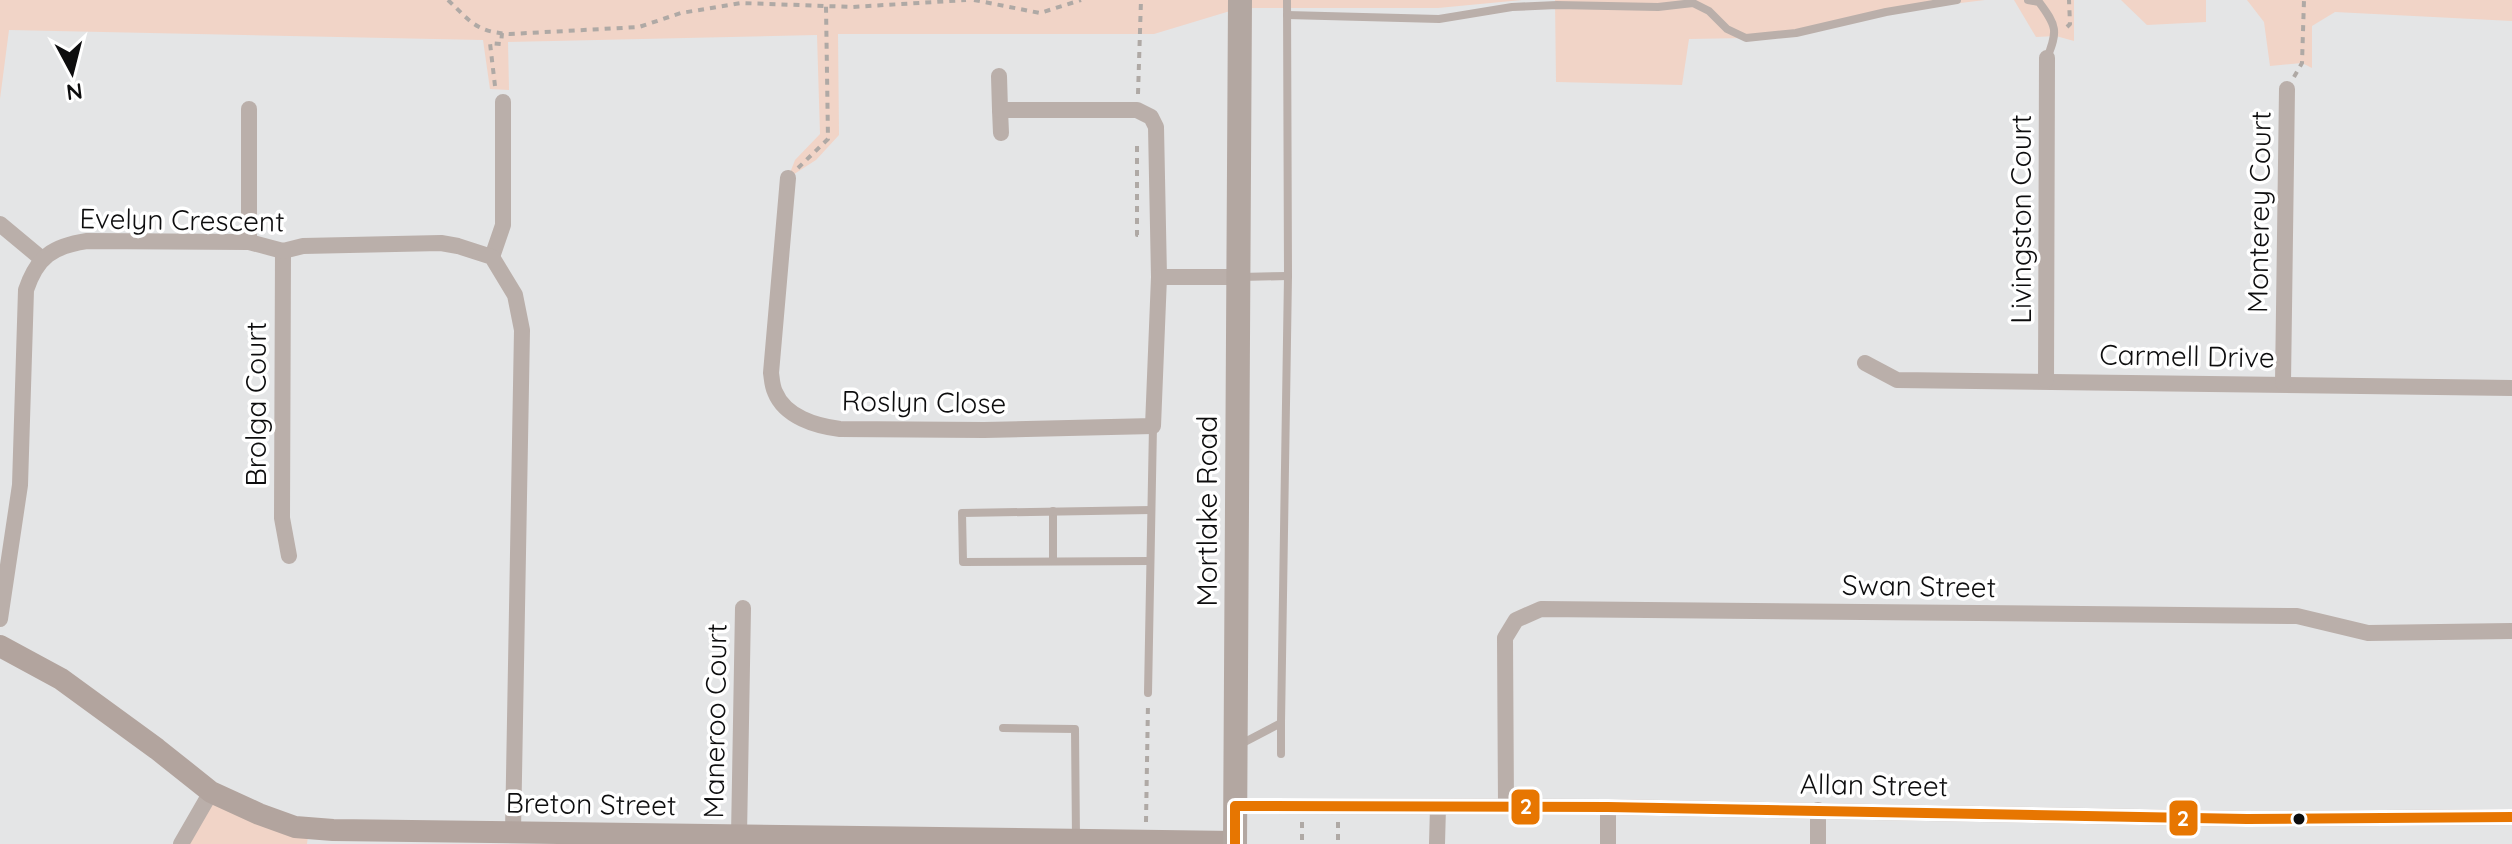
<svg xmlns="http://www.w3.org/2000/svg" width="2512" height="844" font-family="Quicksand,sans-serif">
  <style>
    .green { fill: #f1d4c7 }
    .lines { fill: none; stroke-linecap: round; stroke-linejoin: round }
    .path { stroke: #afa9a5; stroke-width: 4; stroke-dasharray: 6 6; stroke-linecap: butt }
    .lane { stroke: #baafaa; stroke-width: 8 }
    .street { stroke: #baafaa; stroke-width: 16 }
    .secondary { stroke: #b2a49e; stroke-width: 22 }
    .primary { stroke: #b3a7a1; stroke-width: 24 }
    .bus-1-casing { stroke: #fff; stroke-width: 16 }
    .bus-1 { stroke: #e77601; stroke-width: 10 }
    .bus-dot { fill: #0d0d0e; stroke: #fff; stroke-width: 3 }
    .labels { text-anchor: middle; stroke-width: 7; stroke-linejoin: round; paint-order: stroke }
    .street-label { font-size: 28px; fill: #0d0d0e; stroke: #fff }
    .line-badge { stroke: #fff; stroke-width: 3 }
    .badge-label { font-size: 22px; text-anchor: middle; font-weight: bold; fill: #fff }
  </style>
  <rect width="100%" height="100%" fill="#e4e5e6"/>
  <g class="green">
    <path d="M 0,0 L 1522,0 L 1438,8 L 1240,8 L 1154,34 L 838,34 L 839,135 L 816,160 L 788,178 L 795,160 L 820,134 L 817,35 L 508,42 L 509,90 L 490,89 L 483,40 L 9,30 L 0,99 Z"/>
    <path d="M 1555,0 L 1985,0 L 1886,12 L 1796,33 L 1746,38 L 1689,39 L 1682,85 L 1556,82 Z"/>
    <path d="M 2014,0 L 2074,0 L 2074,41 L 2056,36 L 2036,37 Z"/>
    <path d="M 2121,0 L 2206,0 L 2206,22 L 2147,25 Z"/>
    <path d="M 2247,0 L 2512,0 L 2512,21 L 2335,12 L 2312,26 L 2312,68 L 2302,63 L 2270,66 L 2264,22 Z"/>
    <path d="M 211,792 L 309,828 L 307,844 L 181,844 Z"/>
  </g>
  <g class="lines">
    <g class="path">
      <path d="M 448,0 C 471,22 476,32 510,34 L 639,27 L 681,13 L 741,3 L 853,7 L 966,0"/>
      <path d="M 974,0 L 1040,13 L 1081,0"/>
      <path d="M 2067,27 L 2070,24 L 2069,0"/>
      <path d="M 2294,77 L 2302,63 L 2304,0"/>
      <path d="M 495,86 L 490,43 L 501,44 L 502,33"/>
      <path d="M 1138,94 L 1141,0"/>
      <path d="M 1137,146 L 1137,235 L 1143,235"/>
      <path d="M 798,168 L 828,139 L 826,6"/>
      <path d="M 1146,822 L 1148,703"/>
      <path d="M 1302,822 L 1302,844"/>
      <path d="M 1338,822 L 1338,844"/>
    </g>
    <g class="lane">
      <path d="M 2028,0 L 2039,2 C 2057,26 2058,31 2047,58"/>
      <path d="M 1287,15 L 1439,19 L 1512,7 L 1557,5 L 1658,7 L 1693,3 L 1709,11 L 1727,29 L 1746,38 L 1796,33 L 1886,12 L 1957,0"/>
      <path d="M 1240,277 L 1288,276"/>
      <path d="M 1053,511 L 1053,561"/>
      <path d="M 1150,561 L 963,562 L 962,513 L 1151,510"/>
      <path d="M 1148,693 L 1153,426"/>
      <path d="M 1281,723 L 1281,754"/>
      <path d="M 1003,728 L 1075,729 L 1076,839"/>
      <path d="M 1239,745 L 1281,723 L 1288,276 L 1287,0"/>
    </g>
    <g class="street">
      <path d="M 249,109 L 249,242"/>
      <path d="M 1000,110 L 1001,133"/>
      <path d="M 788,178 L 771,373 C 772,379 772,386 775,392 C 785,417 816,426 840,429 L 984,430 L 1153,426 L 1159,277 L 1156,127 L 1151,117 L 1137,110 L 1000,110 L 999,76"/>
      <path d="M 0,224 L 42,259"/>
      <path d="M 283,251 L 282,518 L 289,556"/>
      <path d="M 492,257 L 503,225 L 503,102"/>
      <path d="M 1159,277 L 1239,277"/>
      <path d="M 1865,363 L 1897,380 L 2512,388"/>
      <path d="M 2046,380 L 2047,58"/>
      <path d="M 2283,383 L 2287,89"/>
      <path d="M 0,619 L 20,485 L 26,290 C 37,257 53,246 87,241 L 249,242 L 283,251 L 303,246 L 441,243 L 458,246 L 492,257 L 515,295 L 522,330 L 513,832"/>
      <path d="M 1235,806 L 1608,807 L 2247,819 L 2512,817"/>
      <path d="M 1506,806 L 1505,638 L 1516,620 L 1541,609 L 2297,616 L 2368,633 L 2512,631"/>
      <path d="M 739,836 L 743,608"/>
      <path d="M 181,844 L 211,792"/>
      <path d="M 1437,844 L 1438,807"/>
      <path d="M 1608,844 L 1608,807"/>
      <path d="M 1818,844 L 1818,810"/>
    </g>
    <path class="secondary" d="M 0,646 L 61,679 L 157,749 L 211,792 L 259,814 L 295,827 L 333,830 L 1235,842"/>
    <path class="primary" d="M 1235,844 L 1240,0"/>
    <g class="bus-1-casing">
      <path id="bus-1" d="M 1235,844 L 1235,806 L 1608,807 L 2247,819 L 2512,817"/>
    </g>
    <use href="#bus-1" class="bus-1"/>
  </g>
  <circle class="bus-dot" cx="2299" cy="819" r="7"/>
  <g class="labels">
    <g class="street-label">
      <text transform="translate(2259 212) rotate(-89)" y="10">Monterey Court</text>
      <text transform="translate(2021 219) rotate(-90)" y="10">Livingston Court</text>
      <text transform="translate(182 220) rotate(1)" y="10">Evelyn Crescent</text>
      <text transform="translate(2187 356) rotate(1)" y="10">Carmell Drive</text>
      <text transform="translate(924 402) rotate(1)" y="10">Roslyn Close</text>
      <text transform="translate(256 404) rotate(-90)" y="10">Brolga Court</text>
      <text transform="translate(1207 511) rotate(-90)" y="10">Mortlake Road</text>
      <text transform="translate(1919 586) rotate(1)" y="10">Swan Street</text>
      <text transform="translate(715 721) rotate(-89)" y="10">Maneroo Court</text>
      <text transform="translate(1874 785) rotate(1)" y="10">Allan Street</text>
      <text transform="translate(591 804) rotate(1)" y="10">Breton Street</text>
    </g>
  </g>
  <g class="line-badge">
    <rect x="1510" y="788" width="31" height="38" rx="8" fill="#e77601"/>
    <rect x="2168" y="799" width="31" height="38" rx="8" fill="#e77601"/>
  </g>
  <g class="badge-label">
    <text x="1526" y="814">2</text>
    <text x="2183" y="826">2</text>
  </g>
  <g transform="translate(72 72) rotate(173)" stroke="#ffffff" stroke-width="6" paint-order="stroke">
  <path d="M0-6L14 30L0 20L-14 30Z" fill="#0d0d0e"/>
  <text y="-12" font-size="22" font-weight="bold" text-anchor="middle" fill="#0d0d0e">N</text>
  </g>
</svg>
